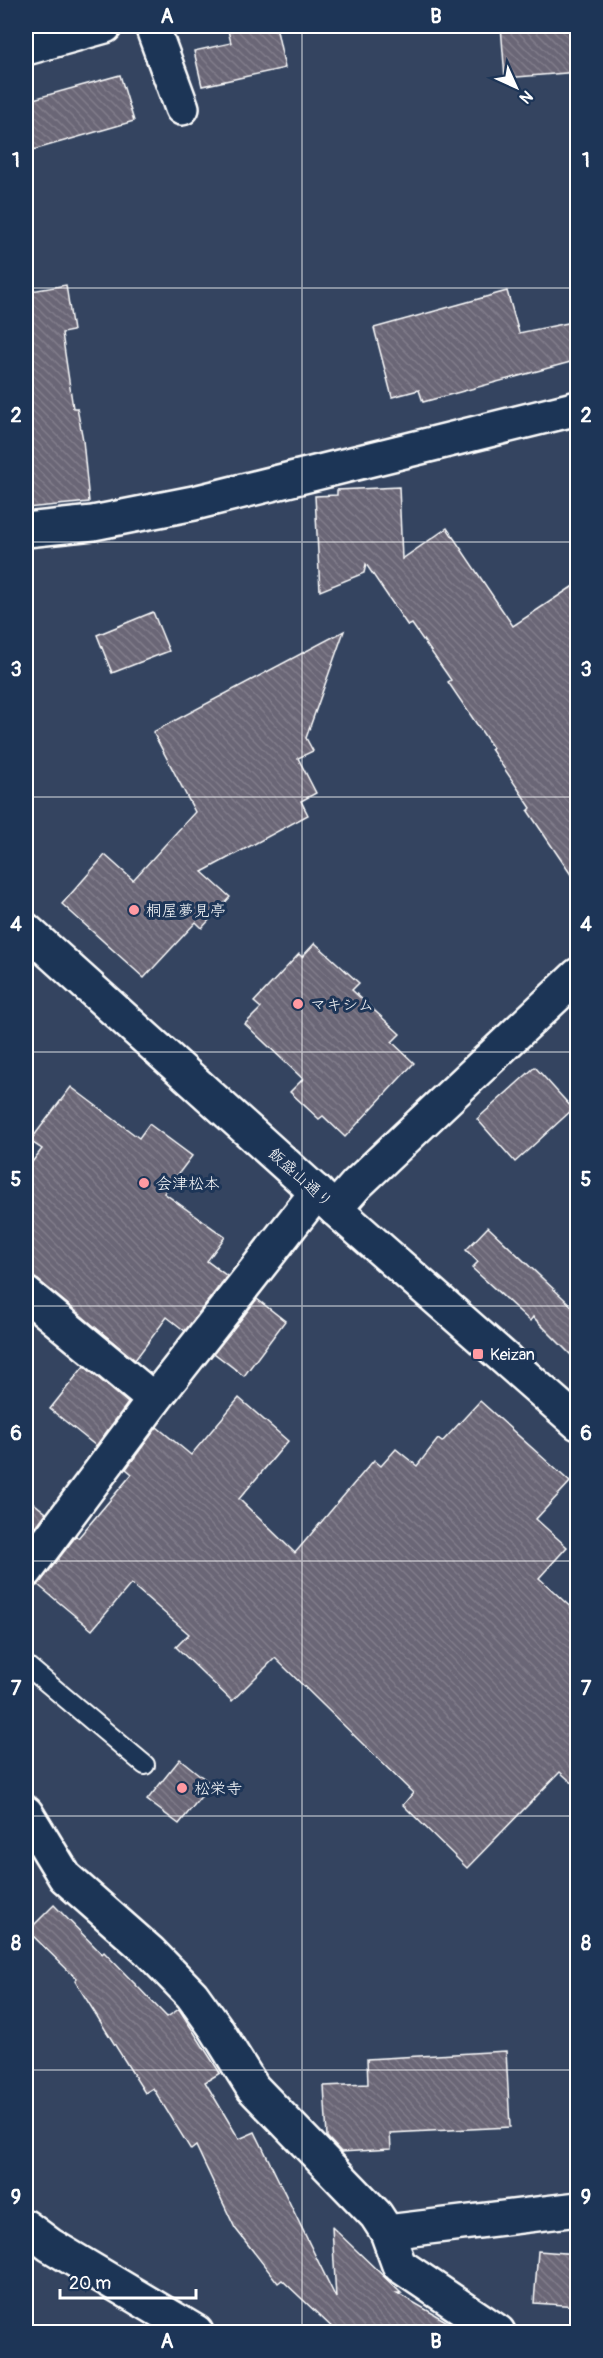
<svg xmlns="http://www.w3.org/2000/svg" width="603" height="2358" font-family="Pangolin,'Klee One',sans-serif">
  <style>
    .building { fill: url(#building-back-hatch); stroke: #fff; stroke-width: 1.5 }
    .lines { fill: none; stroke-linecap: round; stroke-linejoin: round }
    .service-casing { stroke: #fff; stroke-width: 22 }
    .minor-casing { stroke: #fff; stroke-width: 38 }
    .tertiary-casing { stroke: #fff; stroke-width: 38 }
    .service { stroke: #1d3557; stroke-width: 18 }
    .minor { stroke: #1d3557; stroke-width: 33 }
    .tertiary { stroke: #1d3557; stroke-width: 33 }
    .grid { fill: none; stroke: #fff; stroke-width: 1.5; stroke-opacity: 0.55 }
    .poi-dot { fill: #ff9aa2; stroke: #1d3557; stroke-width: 2 }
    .labels { text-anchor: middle; stroke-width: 6; stroke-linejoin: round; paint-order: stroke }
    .poi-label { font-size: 16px; fill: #fff; stroke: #1d3557; text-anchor: start }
    .street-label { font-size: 16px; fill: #fff; stroke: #1d3557 }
    .neatline { fill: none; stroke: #fff; stroke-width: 2 }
    .grid-label { font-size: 20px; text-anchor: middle; font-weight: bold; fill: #fff }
  </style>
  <defs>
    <pattern id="building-back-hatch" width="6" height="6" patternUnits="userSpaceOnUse" patternTransform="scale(1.5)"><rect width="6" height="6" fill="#6b6676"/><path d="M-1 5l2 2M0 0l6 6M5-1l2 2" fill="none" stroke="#817d8b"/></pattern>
  </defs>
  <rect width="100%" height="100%" fill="#344460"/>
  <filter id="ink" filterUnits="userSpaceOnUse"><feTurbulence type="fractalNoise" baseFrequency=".0167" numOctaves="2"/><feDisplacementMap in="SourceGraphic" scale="12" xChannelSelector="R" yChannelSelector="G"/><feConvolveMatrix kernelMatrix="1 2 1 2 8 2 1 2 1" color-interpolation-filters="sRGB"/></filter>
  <g filter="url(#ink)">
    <g class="building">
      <path d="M 227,26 L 276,26 L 285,68 L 202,86 L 194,51 L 231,43 Z"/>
      <path d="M 501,26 L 578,26 L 578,72 L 505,78 Z"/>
      <path d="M 120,75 L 134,121 L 26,152 L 26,101 Z"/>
      <path d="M 66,285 L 73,331 L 62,333 L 73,408 L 77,408 L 83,440 L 89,502 L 26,508 L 26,309 L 33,308 L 31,291 Z"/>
      <path d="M 507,291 L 519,333 L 573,322 L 578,360 L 423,402 L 419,390 L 392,397 L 374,328 Z"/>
      <path d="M 399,487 L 402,559 L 447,528 L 513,626 L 578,583 L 578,885 L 528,811 L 531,808 L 491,749 L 493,748 L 448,682 L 451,680 L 412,624 L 408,626 L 366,564 L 364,573 L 320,591 L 315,496 L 337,495 L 337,490 Z"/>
      <path d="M 153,612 L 169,651 L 112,673 L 97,635 Z"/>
      <path d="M 344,631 L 306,738 L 313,751 L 298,758 L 316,793 L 301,801 L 308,815 L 202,872 L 230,897 L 202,928 L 196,922 L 144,978 L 62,904 L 105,855 L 133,880 L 195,812 L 153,732 Z"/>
      <path d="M 315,943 L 359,983 L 352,990 L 400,1034 L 392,1042 L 414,1063 L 345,1137 L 323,1116 L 319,1119 L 290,1092 L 303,1079 L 245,1024 L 261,1008 L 254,1002 L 299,954 L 302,957 Z"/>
      <path d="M 535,1067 L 573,1109 L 515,1162 L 477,1119 Z"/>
      <path d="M 71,1087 L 139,1138 L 149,1124 L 192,1156 L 164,1193 L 225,1237 L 207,1261 L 227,1276 L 185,1331 L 167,1317 L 135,1360 L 38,1280 L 26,1276 L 26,1170 L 42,1149 L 30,1141 Z"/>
      <path d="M 488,1227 L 578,1312 L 578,1362 L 533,1317 L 530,1321 L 472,1268 L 478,1262 L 466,1250 Z"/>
      <path d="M 257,1299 L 285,1321 L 244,1376 L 214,1353 Z"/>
      <path d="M 84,1366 L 128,1403 L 96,1446 L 50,1409 Z"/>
      <path d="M 239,1398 L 288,1441 L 239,1499 L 295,1553 L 374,1460 L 381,1466 L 396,1449 L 417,1466 L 438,1439 L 442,1442 L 480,1401 L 570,1482 L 536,1519 L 567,1547 L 539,1578 L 578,1614 L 578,1788 L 560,1772 L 467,1868 L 403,1805 L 413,1793 L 275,1658 L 232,1701 L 176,1647 L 189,1634 L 131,1584 L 92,1630 L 38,1585 L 76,1536 L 78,1538 L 132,1474 L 126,1469 L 157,1427 L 191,1455 Z"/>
      <path d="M 26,1497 L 46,1513 L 26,1540 Z"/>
      <path d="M 180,1759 L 211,1784 L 179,1824 L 147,1800 Z"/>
      <path d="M 54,1905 L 102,1954 L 104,1952 L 167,2017 L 179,2009 L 220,2073 L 205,2082 L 239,2139 L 255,2132 L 336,2298 L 332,2227 L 401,2293 L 397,2293 L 465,2332 L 337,2332 L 282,2280 L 278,2283 L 235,2228 L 196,2146 L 191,2150 L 153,2088 L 145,2093 L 75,1981 L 77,1979 L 28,1931 Z"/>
      <path d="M 506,2051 L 510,2127 L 390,2133 L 391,2149 L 341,2152 L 327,2137 L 324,2086 L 368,2084 L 367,2059 Z"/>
      <path d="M 538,2251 L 578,2254 L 578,2306 L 534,2303 Z"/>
    </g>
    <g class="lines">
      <g class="service-casing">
        <path id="service" d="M 26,1665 L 145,1765"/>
      </g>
      <g class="minor-casing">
        <g id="minor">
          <path d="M 152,26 L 182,108"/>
          <path d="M 26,48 L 105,26"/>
          <path d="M 26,530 L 93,523 L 194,503 L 578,408"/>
          <path d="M 335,1209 L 357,1184 L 578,975"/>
          <path d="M 26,1294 L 154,1400"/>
          <path d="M 26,1571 L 154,1400 L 317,1192"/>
          <path d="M 26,1813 L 65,1877 L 150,1952 L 192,1995 L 215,2027 L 253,2088 L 376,2215 L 387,2232 L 399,2265 L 498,2332"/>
          <path d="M 26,2227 L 50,2245 L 196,2332"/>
          <path d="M 387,2232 L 578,2209"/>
        </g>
      </g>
      <g class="tertiary-casing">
        <path id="tertiary" d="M 26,930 L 335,1209 L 578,1423"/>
      </g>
      <use href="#service" class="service"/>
      <use href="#minor" class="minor"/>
      <use href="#tertiary" class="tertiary"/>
    </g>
  </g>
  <path class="grid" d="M 302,26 L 302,2332M 26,288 L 578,288M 26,542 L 578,542M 26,797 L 578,797M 26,1052 L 578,1052M 26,1306 L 578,1306M 26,1561 L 578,1561M 26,1816 L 578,1816M 26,2070 L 578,2070"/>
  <g class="poi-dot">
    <circle cx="134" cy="910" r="6"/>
    <circle cx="298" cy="1004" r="6"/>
    <circle cx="144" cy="1183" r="6"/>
    <rect x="472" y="1348" width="12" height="12" rx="3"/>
    <circle cx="182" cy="1788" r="6"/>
  </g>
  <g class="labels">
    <g class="poi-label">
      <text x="146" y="916">桐屋夢見亭</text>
      <text x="310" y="1010">マキシム</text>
      <text x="156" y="1189">会津松本</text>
      <text x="490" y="1360">Keizan</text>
      <text x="194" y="1794">松栄寺</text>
    </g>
    <g class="street-label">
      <text transform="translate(301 1177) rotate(42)" y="6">飯盛山通り</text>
    </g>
  </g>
  <rect width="603" height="2358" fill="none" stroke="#1d3557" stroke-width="66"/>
  <g transform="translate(516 87) rotate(135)" stroke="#1d3557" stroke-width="4.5" paint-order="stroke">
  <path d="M0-4.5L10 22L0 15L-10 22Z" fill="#ffffff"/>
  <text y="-9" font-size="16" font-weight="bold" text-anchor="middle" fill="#ffffff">N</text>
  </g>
  <path d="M60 2289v9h136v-9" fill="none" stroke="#ffffff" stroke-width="3"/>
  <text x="69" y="2289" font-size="18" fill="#ffffff" stroke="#1d3557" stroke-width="4.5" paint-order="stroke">20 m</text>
  <rect x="33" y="33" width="537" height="2292" class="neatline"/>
  <g class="grid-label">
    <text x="167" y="23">A</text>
    <text x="436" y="23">B</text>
    <text x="16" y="167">1</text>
    <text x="586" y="167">1</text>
    <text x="16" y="422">2</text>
    <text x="586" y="422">2</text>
    <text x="16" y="676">3</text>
    <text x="586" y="676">3</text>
    <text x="16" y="931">4</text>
    <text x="586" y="931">4</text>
    <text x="16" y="1186">5</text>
    <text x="586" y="1186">5</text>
    <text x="16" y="1440">6</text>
    <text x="586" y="1440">6</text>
    <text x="16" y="1695">7</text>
    <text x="586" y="1695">7</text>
    <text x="16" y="1950">8</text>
    <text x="586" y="1950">8</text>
    <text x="16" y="2204">9</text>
    <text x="586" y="2204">9</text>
    <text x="167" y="2348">A</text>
    <text x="436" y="2348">B</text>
  </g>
</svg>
